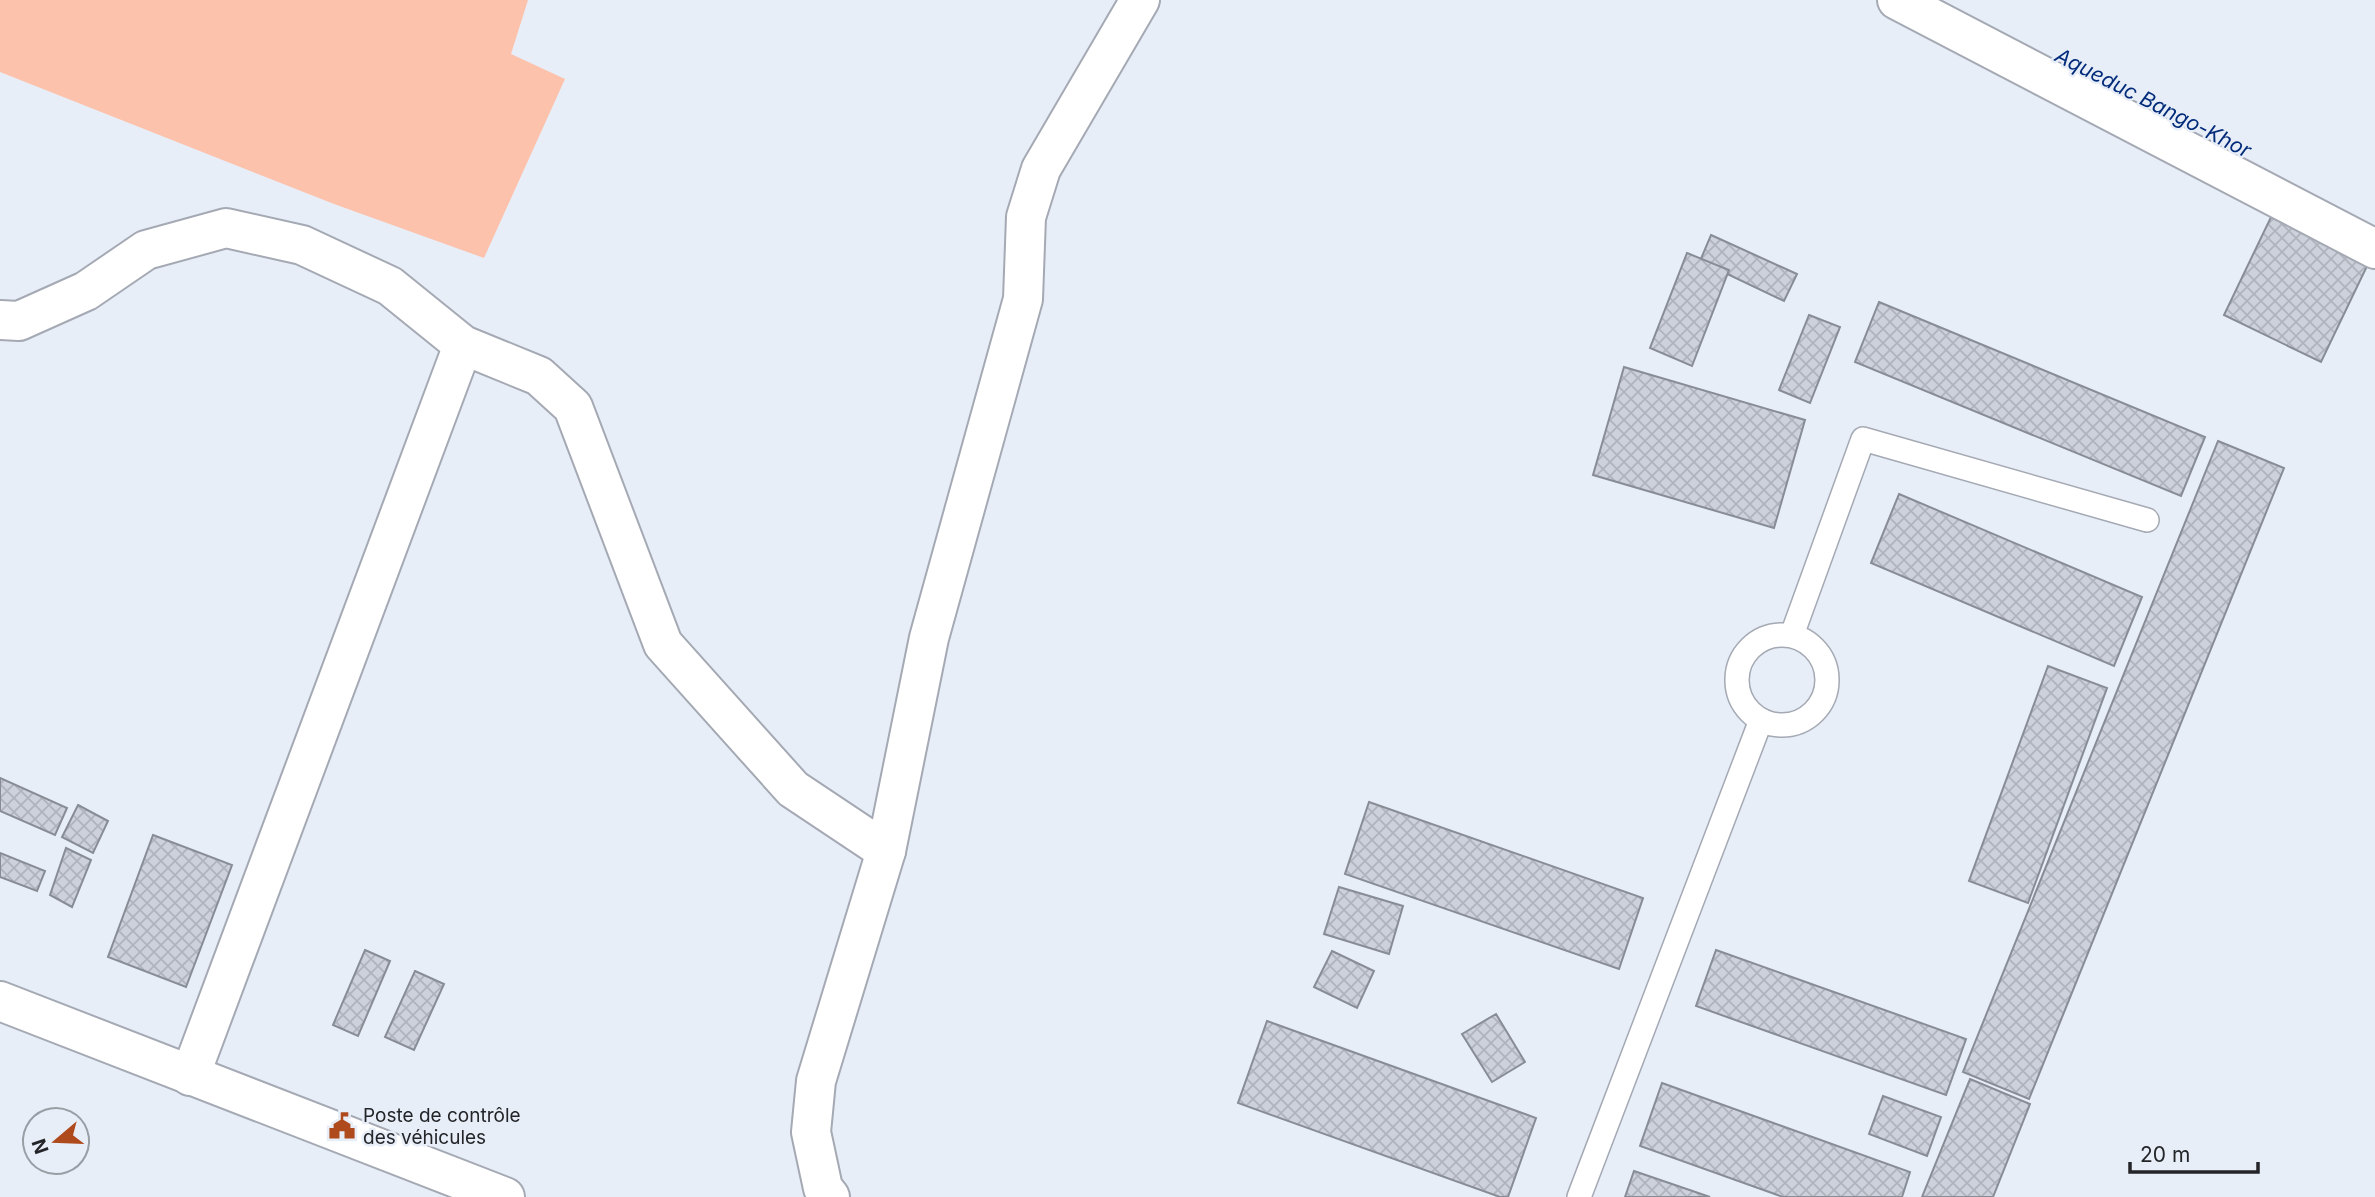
<svg xmlns="http://www.w3.org/2000/svg" width="2375" height="1197" font-family="Inter,sans-serif">
  <style>
    .green { fill: #fcc2ab }
    .building { fill: url(#building-cross-hatch); stroke: #878c95; stroke-width: 2 }
    .lines { fill: none; stroke-linecap: round; stroke-linejoin: round }
    .lane-casing { stroke: #a4a9b3; stroke-width: 26 }
    .street-casing { stroke: #a4a9b3; stroke-width: 42 }
    .highway-casing { stroke: #a4a9b3; stroke-width: 42 }
    .lane { stroke: #fff; stroke-width: 23 }
    .street { stroke: #fff; stroke-width: 38 }
    .highway { stroke: #fff; stroke-width: 38 }
    .labels { text-anchor: middle; stroke-width: 5; stroke-linejoin: round; paint-order: stroke }
    .poi-label { font-size: 19px; fill: #232528; stroke: #e8eef8; text-anchor: start }
    .water-label { font-size: 21px; font-style: italic; fill: #022b7a; stroke: #e8eef8 }
  </style>
  <defs>
    <pattern id="building-cross-hatch" width="8" height="8" patternUnits="userSpaceOnUse" patternTransform="scale(1.75)"><rect width="8" height="8" fill="#ccd1db"/><path d="M0 0l8 8M0 8l8-8" fill="none" stroke="#afb3bc"/></pattern>
  </defs>
  <rect width="100%" height="100%" fill="#e8eef8"/>
  <path class="green" d="M 0,0 L 528,0 L 511,54 L 565,79 L 484,258 L 334,204 L 0,72 Z"/>
  <g class="building">
    <path d="M 2271,217 L 2368,264 L 2321,362 L 2224,315 Z"/>
    <path d="M 1711,235 L 1797,274 L 1784,301 L 1700,261 Z"/>
    <path d="M 1687,253 L 1729,270 L 1692,366 L 1650,348 Z"/>
    <path d="M 1879,302 L 2205,437 L 2181,496 L 1855,362 Z"/>
    <path d="M 1809,315 L 1840,327 L 1810,403 L 1779,390 Z"/>
    <path d="M 1624,367 L 1805,420 L 1774,528 L 1593,475 Z"/>
    <path d="M 2218,441 L 2284,468 L 2029,1099 L 1963,1072 Z"/>
    <path d="M 1899,494 L 2142,597 L 2114,666 L 1871,563 Z"/>
    <path d="M 2048,666 L 2107,688 L 2028,903 L 1969,881 Z"/>
    <path d="M 0,778 L 67,808 L 55,835 L 0,811 Z"/>
    <path d="M 1369,802 L 1643,898 L 1619,969 L 1345,874 Z"/>
    <path d="M 78,805 L 108,821 L 93,853 L 62,837 Z"/>
    <path d="M 153,835 L 232,865 L 186,987 L 108,957 Z"/>
    <path d="M 66,848 L 91,860 L 72,907 L 50,895 Z"/>
    <path d="M 0,853 L 45,871 L 37,891 L 0,877 Z"/>
    <path d="M 1339,887 L 1403,906 L 1389,954 L 1324,934 Z"/>
    <path d="M 365,950 L 390,961 L 358,1036 L 333,1025 Z"/>
    <path d="M 1716,950 L 1966,1039 L 1946,1095 L 1696,1006 Z"/>
    <path d="M 1332,951 L 1374,971 L 1357,1008 L 1314,987 Z"/>
    <path d="M 415,971 L 444,984 L 414,1050 L 385,1037 Z"/>
    <path d="M 1496,1014 L 1525,1062 L 1492,1082 L 1462,1034 Z"/>
    <path d="M 1267,1021 L 1536,1118 L 1508,1197 L 1500,1197 L 1238,1103 Z"/>
    <path d="M 1970,1079 L 2030,1104 L 1993,1197 L 1922,1197 Z"/>
    <path d="M 1662,1083 L 1910,1172 L 1902,1197 L 1783,1197 L 1640,1146 Z"/>
    <path d="M 1883,1096 L 1941,1117 L 1927,1156 L 1869,1134 Z"/>
    <path d="M 1634,1171 L 1710,1197 L 1625,1197 Z"/>
  </g>
  <g class="lines">
    <g class="lane-casing">
      <g id="lane">
        <circle cx="1782" cy="680" r="45"/>
        <path d="M 1792,635 L 1863,439 L 2147,520"/>
        <path d="M 1579,1197 L 1761,720"/>
      </g>
    </g>
    <g class="street-casing">
      <g id="street">
        <path d="M 1897,0 L 2375,249"/>
        <path d="M 0,320 L 19,321 L 86,291 L 146,250 L 226,228 L 302,245 L 390,286 L 463,345 L 539,376 L 573,407 L 663,644 L 793,789 L 886,851"/>
        <path d="M 190,1076 L 463,345"/>
        <path d="M 830,1197 L 823,1188 L 811,1132 L 816,1081 L 886,851 L 929,638 L 1023,299 L 1026,217 L 1041,169 L 1140,0"/>
      </g>
    </g>
    <g class="highway-casing">
      <path id="highway" d="M 0,1001 L 505,1197"/>
    </g>
    <use href="#lane" class="lane"/>
    <use href="#street" class="street"/>
    <use href="#highway" class="highway"/>
  </g>
  <defs>
    <g id="civic-bare" transform="scale(2.1)"><path d="M-.6-6.5H3V-4.5H.6V-3L4-1V1h2V6H-6V1h2V-1L-.6-3ZM-1.2 2.5V6h2.4V2.5Z" fill="#af4a1c" stroke="#e8eef8" stroke-width="2.5" paint-order="stroke"/></g>
  </defs>
  <g fill-rule="evenodd">
    <use href="#civic-bare" x="342" y="1126"/>
  </g>
  <g class="labels">
    <g class="poi-label">
      <text x="363" y="1122">Poste de contrôle<tspan x="363" dy="22">des véhicules</tspan></text>
    </g>
    <g class="water-label">
      <text transform="translate(2153 103) rotate(27)" y="7">Aqueduc Bango-Khor</text>
    </g>
  </g>
  <g transform="translate(56 1141) rotate(251)"><circle r="33" fill="#e8eef8" stroke="#999ea5" stroke-width="2"/>
  <path d="M0-5L12 26L0 18L-12 26Z" fill="#af4a1c"/>
  <text y="-10" font-size="19" font-weight="bold" text-anchor="middle" fill="#232528">N</text>
  </g>
  <path d="M2130 1162v10h128v-10" fill="none" stroke="#232528" stroke-width="3.5"/>
  <text x="2140" y="1162" font-size="21" fill="#232528" stroke="#e8eef8" stroke-width="5" paint-order="stroke">20 m</text>
</svg>
